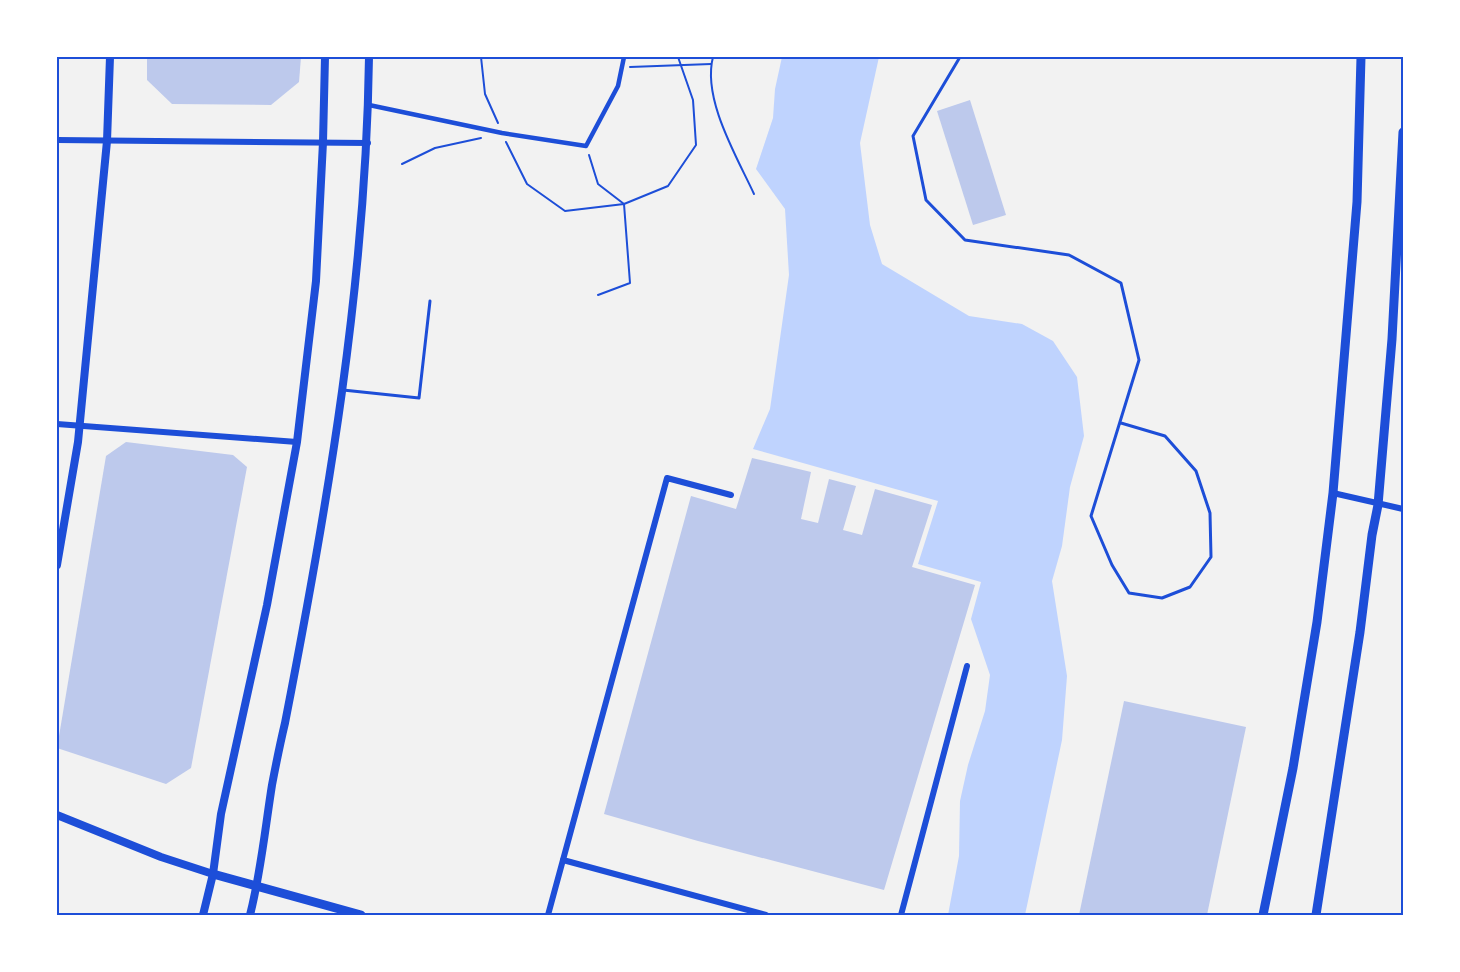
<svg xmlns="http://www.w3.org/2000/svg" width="1460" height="972" font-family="'Varela Round',sans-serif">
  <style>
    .water { fill: #bfd3fe }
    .building { fill: #bdc9ec }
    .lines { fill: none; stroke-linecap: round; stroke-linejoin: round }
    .path { stroke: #1d4ed8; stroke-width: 2 }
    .service { stroke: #1d4ed8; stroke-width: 3 }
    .pedestrian { stroke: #1d4ed8; stroke-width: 4.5 }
    .minor { stroke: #1d4ed8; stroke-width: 6 }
    .tertiary { stroke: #1d4ed8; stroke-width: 8 }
    .secondary { stroke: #1d4ed8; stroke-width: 8 }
    .primary { stroke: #1d4ed8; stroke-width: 9 }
    .neatline { fill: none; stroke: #1d4ed8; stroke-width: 2 }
  </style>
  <rect width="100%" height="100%" fill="#f2f2f2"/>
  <path class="water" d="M 782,57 L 879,57 L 860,143 L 870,225 L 882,264 L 969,316 L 1022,324 L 1053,341 L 1077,377 L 1084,436 L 1070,487 L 1062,546 L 1052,581 L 1067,676 L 1062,740 L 1025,915 L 948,915 L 959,856 L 960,801 L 968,765 L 985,711 L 990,675 L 971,619 L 981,582 L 918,564 L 938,501 L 753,449 L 770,409 L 789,275 L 785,209 L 756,169 L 773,118 L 775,89 Z"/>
  <g class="building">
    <path d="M 147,57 L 301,57 L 299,82 L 271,105 L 172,104 L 147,80 Z"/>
    <path d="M 970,100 L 1006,215 L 973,225 L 937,111 Z"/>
    <path d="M 126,442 L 233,455 L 247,467 L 191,768 L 166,784 L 57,748 L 106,456 Z"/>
    <path d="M 752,458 L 811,472 L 801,519 L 818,523 L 829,479 L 856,486 L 843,530 L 862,535 L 875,489 L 932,505 L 912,567 L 975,585 L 884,890 L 698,841 L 604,814 L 691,496 L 736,509 Z"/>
    <path d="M 1124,701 L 1246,727 L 1207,915 L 1079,915 Z"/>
  </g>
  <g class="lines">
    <g class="path">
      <path d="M 481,57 L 485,94 L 498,123"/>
      <path d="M 713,57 C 702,99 737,157 754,194"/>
      <path d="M 630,67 L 711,64"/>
      <path d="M 506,142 L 527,184 L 565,211 L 624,204 L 630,283 L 598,295"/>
      <path d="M 589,155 L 598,184 L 624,204 L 668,186 L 696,145 L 693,100 L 678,57"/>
      <path d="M 402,164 L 435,148 L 481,138"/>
    </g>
    <g class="service">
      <path d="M 960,57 L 913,136 L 926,200 L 965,240 L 1069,255 L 1121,283 L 1139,360 L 1091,516 L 1112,565 L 1129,593 L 1162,598 L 1190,587 L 1211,557 L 1210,513 L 1196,471 L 1165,436 L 1121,423"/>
      <path d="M 343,390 L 419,398 L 430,301"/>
    </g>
    <path class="pedestrian" d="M 369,105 L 502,133 L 586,146 L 618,86 L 624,57"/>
    <g class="minor">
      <path d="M 57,140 L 368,143"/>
      <path d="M 57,424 L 297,442"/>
      <path d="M 1333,493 L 1403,509"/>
      <path d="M 563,860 L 766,915"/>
      <path d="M 548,915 L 667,478 L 731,495"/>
      <path d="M 901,915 L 967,666"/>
    </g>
    <g class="tertiary">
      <path d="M 57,565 L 78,442 L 107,141 L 110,57"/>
      <path d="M 57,815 L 161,857 L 213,874"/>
    </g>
    <g class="secondary">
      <path d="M 203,915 L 213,874 L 221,814 L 267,605 L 297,442 L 316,281 L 323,142 L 325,57"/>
      <path d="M 250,915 C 261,872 265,829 272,785 C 276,764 280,744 285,723 C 328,503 366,281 369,57"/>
    </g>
    <g class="primary">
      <path d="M 213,874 L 361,915"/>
      <path d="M 1263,915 L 1293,768 L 1317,622 L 1333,493 L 1357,202 L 1361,57"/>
      <path d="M 1316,915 L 1360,632 L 1372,535 L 1378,505 L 1392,339 L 1403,132"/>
    </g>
  </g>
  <rect width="1460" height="972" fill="none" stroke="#ffffff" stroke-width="117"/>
  <rect x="58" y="58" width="1344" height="856" class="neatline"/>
</svg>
